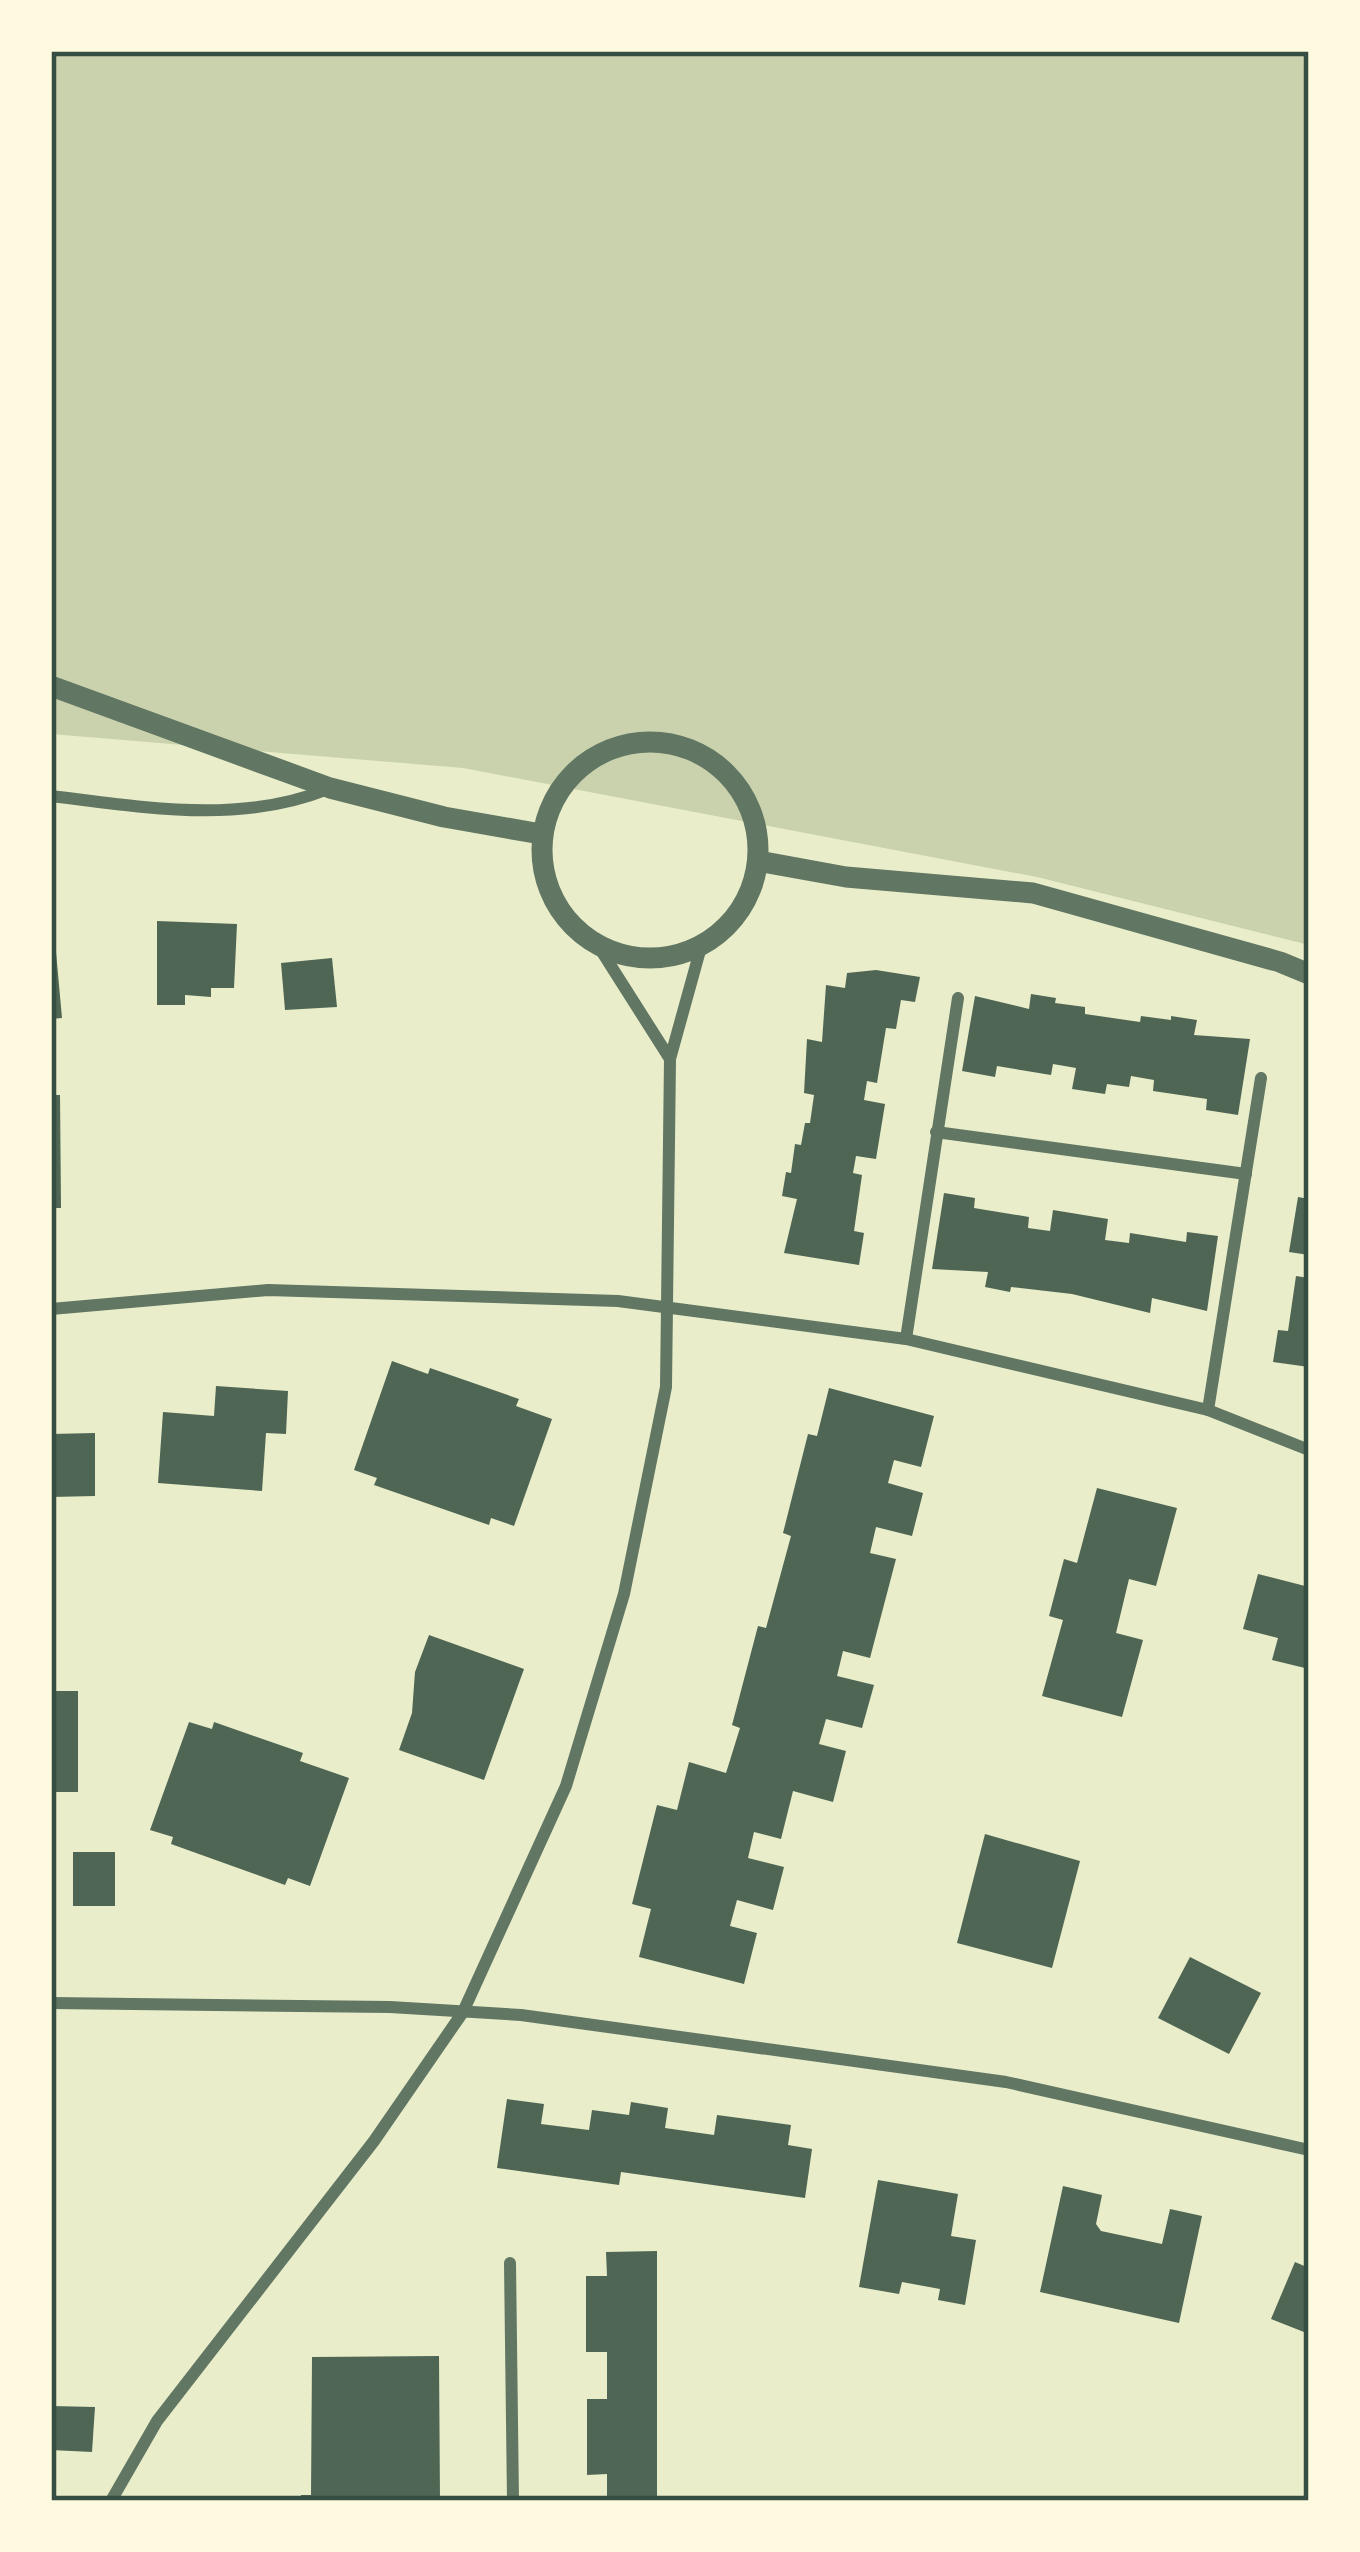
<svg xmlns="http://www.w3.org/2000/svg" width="1360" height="2552" font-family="'Golos Text',sans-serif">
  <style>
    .green { fill: #cad2ad }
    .building { fill: #4f6655 }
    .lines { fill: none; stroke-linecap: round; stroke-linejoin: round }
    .minor { stroke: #617663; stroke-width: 12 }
    .tertiary { stroke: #617663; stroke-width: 21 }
    .neatline { fill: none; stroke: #344e41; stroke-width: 4.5 }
  </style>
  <rect width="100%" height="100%" fill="#e9edc9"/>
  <path class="green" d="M 51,51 L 1309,51 L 1309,945 L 1037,877 L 463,768 L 51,734 Z"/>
  <g class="building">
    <path d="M 157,921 L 237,924 L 234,988 L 211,988 L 211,997 L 185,995 L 185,1005 L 157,1005 Z"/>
    <path d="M 51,930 L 54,930 L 62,1018 L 51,1019 Z"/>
    <path d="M 332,958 L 337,1007 L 285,1010 L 281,963 Z"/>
    <path d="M 876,970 L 920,977 L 915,1002 L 901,1000 L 896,1029 L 886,1028 L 877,1083 L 867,1081 L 864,1100 L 885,1104 L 876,1159 L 856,1156 L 853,1173 L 862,1175 L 854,1231 L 864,1233 L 859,1265 L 784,1253 L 797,1199 L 782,1196 L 786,1172 L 791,1173 L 795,1144 L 801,1145 L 805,1123 L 810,1123 L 814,1095 L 804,1093 L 807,1039 L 822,1042 L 826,985 L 845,988 L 847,973 Z"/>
    <path d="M 1031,994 L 1056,998 L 1055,1003 L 1085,1007 L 1085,1014 L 1140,1022 L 1141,1016 L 1171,1020 L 1171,1016 L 1197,1020 L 1194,1035 L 1250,1039 L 1238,1115 L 1206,1110 L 1207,1099 L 1153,1091 L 1154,1080 L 1131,1076 L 1129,1087 L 1107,1084 L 1105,1094 L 1072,1089 L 1076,1068 L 1053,1064 L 1051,1075 L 997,1066 L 995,1077 L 962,1071 L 975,996 L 1029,1009 Z"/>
    <path d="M 51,1095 L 60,1095 L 61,1208 L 51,1208 Z"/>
    <path d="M 944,1193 L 975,1198 L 974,1208 L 1029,1217 L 1028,1228 L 1050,1231 L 1053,1210 L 1108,1219 L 1105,1240 L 1129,1243 L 1130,1233 L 1186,1242 L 1187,1232 L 1218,1236 L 1207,1311 L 1152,1298 L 1150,1313 L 1072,1294 L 1011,1287 L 1010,1292 L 985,1287 L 988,1272 L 932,1269 Z"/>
    <path d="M 1298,1197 L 1309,1199 L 1309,1255 L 1289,1252 Z"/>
    <path d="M 1296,1276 L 1309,1278 L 1309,1367 L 1273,1362 L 1278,1330 L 1288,1331 Z"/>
    <path d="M 392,1361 L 428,1374 L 430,1368 L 519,1399 L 516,1406 L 552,1419 L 514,1526 L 491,1518 L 489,1525 L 374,1485 L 377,1478 L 354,1470 Z"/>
    <path d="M 216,1386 L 288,1391 L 286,1434 L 266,1433 L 262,1491 L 158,1483 L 163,1412 L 214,1416 Z"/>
    <path d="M 829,1388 L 934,1416 L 921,1467 L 894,1460 L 888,1483 L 923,1493 L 912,1536 L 876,1527 L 870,1553 L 896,1559 L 870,1658 L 843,1651 L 837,1676 L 874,1685 L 862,1728 L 826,1719 L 819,1744 L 846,1751 L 833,1802 L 793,1791 L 781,1839 L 754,1832 L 748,1858 L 784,1867 L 773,1910 L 737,1900 L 730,1926 L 757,1933 L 744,1984 L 639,1957 L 651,1909 L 632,1904 L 657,1805 L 677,1810 L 689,1762 L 726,1773 L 740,1728 L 732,1725 L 758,1626 L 766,1628 L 791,1536 L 783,1533 L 808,1434 L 817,1436 Z"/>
    <path d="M 95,1433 L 95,1496 L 51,1497 L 51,1434 Z"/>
    <path d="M 1097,1488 L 1177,1508 L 1156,1586 L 1129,1579 L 1116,1633 L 1143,1640 L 1122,1717 L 1042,1696 L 1063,1620 L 1049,1616 L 1064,1559 L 1077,1563 Z"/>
    <path d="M 1258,1574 L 1309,1587 L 1309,1669 L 1272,1660 L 1278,1638 L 1243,1629 Z"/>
    <path d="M 429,1635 L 524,1669 L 484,1780 L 399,1750 L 412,1713 L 415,1672 Z"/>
    <rect x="51" y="1691" width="27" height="101"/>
    <path d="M 189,1722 L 212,1729 L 214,1722 L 303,1753 L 300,1761 L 349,1778 L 310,1886 L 288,1878 L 285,1885 L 171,1844 L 173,1837 L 150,1830 Z"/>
    <path d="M 985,1834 L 1080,1861 L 1052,1968 L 957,1943 Z"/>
    <rect x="73" y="1852" width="42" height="54"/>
    <path d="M 1190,1957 L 1261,1993 L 1229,2054 L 1158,2018 Z"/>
    <path d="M 507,2099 L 544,2104 L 541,2124 L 589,2130 L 592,2110 L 629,2115 L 631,2102 L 668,2108 L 665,2128 L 714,2135 L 717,2115 L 791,2125 L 788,2145 L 812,2149 L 805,2198 L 621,2172 L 619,2185 L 497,2168 Z"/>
    <path d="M 878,2180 L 958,2194 L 951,2236 L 976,2240 L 965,2305 L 938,2300 L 940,2289 L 902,2282 L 899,2294 L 859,2287 Z"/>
    <path d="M 1063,2186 L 1102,2195 L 1096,2224 L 1101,2231 L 1162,2244 L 1170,2209 L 1202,2216 L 1179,2323 L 1040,2292 Z"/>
    <path d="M 657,2251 L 657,2501 L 607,2501 L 607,2474 L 587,2475 L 587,2399 L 607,2399 L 607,2352 L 586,2352 L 586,2276 L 607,2276 L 606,2252 Z"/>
    <path d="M 1295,2262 L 1309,2268 L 1309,2334 L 1271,2319 Z"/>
    <path d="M 439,2356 L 440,2501 L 301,2501 L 301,2495 L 311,2495 L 312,2357 Z"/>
    <path d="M 51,2406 L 95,2407 L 92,2452 L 51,2450 Z"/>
  </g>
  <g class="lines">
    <g class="minor">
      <path d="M 51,796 C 143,807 239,825 328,789"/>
      <path d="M 597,944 L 670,1059"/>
      <path d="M 936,1132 L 1246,1174"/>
      <path d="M 51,1309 L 268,1290 L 618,1301 L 906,1339 L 1208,1410 L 1309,1450"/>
      <path d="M 906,1339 L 958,998"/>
      <path d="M 1208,1410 L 1261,1078"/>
      <path d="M 51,2003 L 390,2007 L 521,2015 L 1006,2082 L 1309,2150"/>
      <path d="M 510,2263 L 513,2501"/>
      <path d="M 111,2501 L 157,2421 L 374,2141 L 463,2012 L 566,1786 L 624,1594 L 666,1387 L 670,1059 L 701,947"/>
    </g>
    <g class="tertiary">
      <path d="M 51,686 L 330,788 L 444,817 L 541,834"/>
      <circle cx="650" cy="850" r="108"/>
      <path d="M 758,861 L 846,877 L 1033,893 L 1280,962 L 1309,974"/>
    </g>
  </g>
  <rect width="1360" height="2552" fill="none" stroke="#fefae0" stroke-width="108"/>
  <rect x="54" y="54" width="1252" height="2444" class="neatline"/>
</svg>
